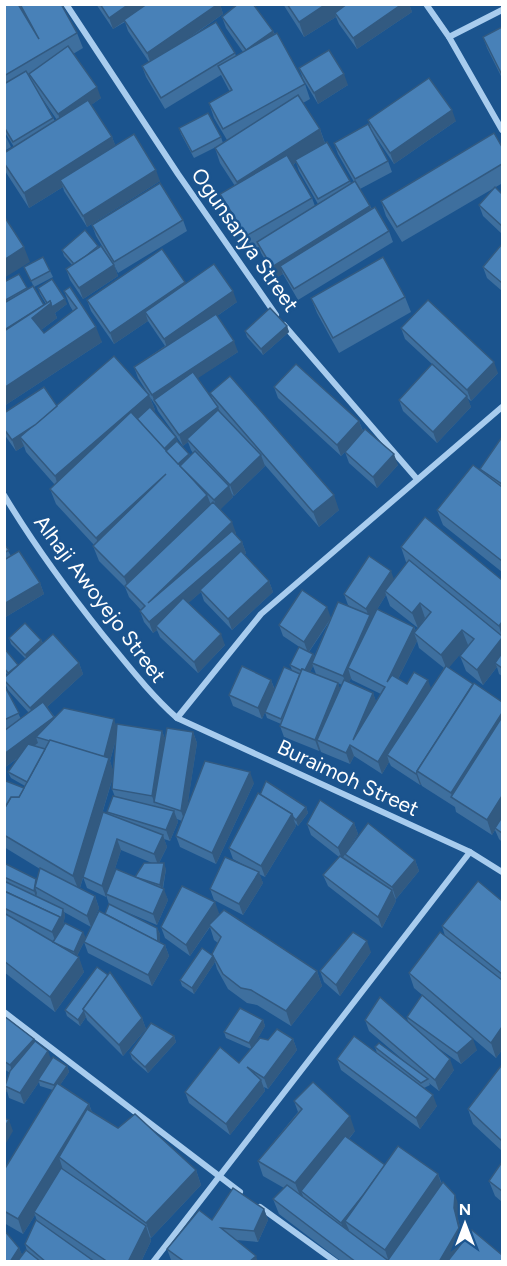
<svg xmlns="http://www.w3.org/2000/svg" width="507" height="1266" font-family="Figtree,sans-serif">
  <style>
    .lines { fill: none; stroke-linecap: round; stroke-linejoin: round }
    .street { stroke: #a8ccee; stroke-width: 6 }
    .wall { fill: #3e6f9e; fill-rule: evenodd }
    .shaded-wall { fill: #325a81 }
    .building { fill: #4881b8; stroke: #325a81; stroke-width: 1.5 }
    .labels { text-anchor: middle; stroke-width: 5; stroke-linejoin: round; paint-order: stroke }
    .street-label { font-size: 21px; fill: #fff; stroke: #1b548e }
  </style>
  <rect width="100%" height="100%" fill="#1b548e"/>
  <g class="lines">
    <g class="street">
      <path d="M 66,4 L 178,174 L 276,315"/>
      <path d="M 426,4 L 449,37 L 502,130"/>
      <path d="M 449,37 L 502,10"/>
      <path d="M 284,325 L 417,479"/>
      <path d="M 4,495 C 34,545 67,590 103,635 C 127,664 149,693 177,718 L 470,852 L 502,872"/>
      <path d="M 177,718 L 261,614 L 502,407"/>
      <path d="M 4,1012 L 240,1192"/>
      <path d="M 260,1207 L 336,1262"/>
      <path d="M 153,1262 L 470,852"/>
    </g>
  </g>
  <g class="wall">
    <path d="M 4,4 L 61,4 L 77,33 L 83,48 L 73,54 L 101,98 L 91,105 L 112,137 L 115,145 L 160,181 L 87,227 L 64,191 L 63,187 L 29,208 L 5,171 L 4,169 L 4,153 L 14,147 L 4,131 ZM 40,95 L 57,120 L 55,121 Z"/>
    <path d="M 96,4 L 220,4 L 223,14 L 188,39 L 235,53 L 236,56 L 243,52 L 226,28 L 222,17 L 273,31 L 305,84 L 310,99 L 303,103 L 320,129 L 325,143 L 351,183 L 354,182 L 338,154 L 334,143 L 371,129 L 368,120 L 456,121 L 394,164 L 374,134 L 388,161 L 392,172 L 360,189 L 372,209 L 389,231 L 393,242 L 298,300 L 283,274 L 276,278 L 261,253 L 259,247 L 251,251 L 226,209 L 220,194 L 235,186 L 220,163 L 215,148 L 218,146 L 194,158 L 181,134 L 179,128 L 221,137 L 223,143 L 227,140 L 214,118 L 209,103 L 230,92 L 221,75 L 165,109 L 146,77 L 142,66 L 149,62 L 128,31 L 125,22 L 113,29 ZM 296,162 L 299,171 L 318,204 L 315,206 L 312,198 L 293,165 Z"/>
    <path d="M 283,4 L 409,4 L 412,12 L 357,49 L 339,24 L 336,17 L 304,37 Z"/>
    <path d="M 502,27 L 502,78 L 487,48 L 483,37 Z"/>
    <path d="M 299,68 L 348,85 L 318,104 L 303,79 Z"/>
    <path d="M 4,133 L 11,147 L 4,151 Z"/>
    <path d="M 502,147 L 502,188 L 501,184 L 402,242 L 386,216 L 381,201 Z"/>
    <path d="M 502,194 L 502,234 L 483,216 L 479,205 Z"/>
    <path d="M 183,220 L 187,231 L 118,273 L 114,265 L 118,276 L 83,299 L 70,280 L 66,269 L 72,265 L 64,256 L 62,250 L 98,246 L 111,261 L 96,236 L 92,225 Z"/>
    <path d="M 502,244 L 502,291 L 487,278 L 483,267 Z"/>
    <path d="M 24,267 L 50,271 L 53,277 L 34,287 Z"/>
    <path d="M 4,282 L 27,289 L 44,305 L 46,304 L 40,294 L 38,288 L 67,304 L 55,313 L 57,318 L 41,330 L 44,333 L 73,311 L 70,306 L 64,291 L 102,342 L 4,406 Z"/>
    <path d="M 186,284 L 237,302 L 217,316 L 238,352 L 197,378 L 213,400 L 210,393 L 339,510 L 319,527 L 264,464 L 265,466 L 234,496 L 232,494 L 233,497 L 220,509 L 236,533 L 235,534 L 242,542 L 246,553 L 244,555 L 269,581 L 273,592 L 232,630 L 204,601 L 201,592 L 188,603 L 225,645 L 198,673 L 160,637 L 157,630 L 153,633 L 144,622 L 140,611 L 141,610 L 129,597 L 125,587 L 99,561 L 93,546 L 94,545 L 56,504 L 50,489 L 55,485 L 26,452 L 24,446 L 16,451 L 4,434 L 4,413 L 147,392 L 138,378 L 134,367 L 165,346 L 148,321 L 114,344 L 91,311 L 87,300 ZM 150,397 L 156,406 L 158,411 L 183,446 L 188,442 L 191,450 L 193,453 L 190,456 L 189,454 L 178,442 L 153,411 L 155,410 Z"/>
    <path d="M 405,297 L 411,312 L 339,353 L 317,313 L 311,298 Z"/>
    <path d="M 287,326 L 289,332 L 263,355 L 247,337 L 245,331 Z"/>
    <path d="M 401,328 L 498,373 L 471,401 L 467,398 L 471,407 L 437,443 L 403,411 L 399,400 L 432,364 L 405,339 Z"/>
    <path d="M 274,387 L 359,421 L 363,431 L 398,465 L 377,488 L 349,463 L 345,452 L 341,456 L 278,398 Z"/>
    <path d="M 502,437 L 502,572 L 443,525 L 437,510 L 480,470 Z"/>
    <path d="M 4,544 L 11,556 L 40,583 L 44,594 L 4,618 Z"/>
    <path d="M 401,547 L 502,580 L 502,676 L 499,674 L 497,667 L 483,685 L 466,671 L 460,656 L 469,646 L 468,645 L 448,668 L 473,684 L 502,702 L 502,842 L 499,839 L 495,830 L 492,835 L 456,812 L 455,807 L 422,786 L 421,784 L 420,785 L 391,766 L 389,762 L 382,774 L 354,756 L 350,764 L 321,752 L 320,749 L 319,751 L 284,737 L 280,726 L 281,724 L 267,718 L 265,712 L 262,719 L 233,706 L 229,695 L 271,680 L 275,690 L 292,670 L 290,665 L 304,650 L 283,636 L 279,625 L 331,617 L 351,607 L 348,605 L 344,594 L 394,579 L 408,563 L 406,562 ZM 386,595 L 390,606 L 418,628 L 416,631 L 414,627 L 372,620 L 371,619 ZM 329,622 L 314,657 L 313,654 L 309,652 ZM 417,641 L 419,648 L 444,668 L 431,689 L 407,684 L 398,679 ZM 313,666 L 316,674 L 327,679 L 310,672 ZM 351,678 L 352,680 L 381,694 L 376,702 L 373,693 L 349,682 ZM 338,683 L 342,685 L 340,690 Z"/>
    <path d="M 9,638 L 41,640 L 43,643 L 79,663 L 83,674 L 47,707 L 55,717 L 117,727 L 162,731 L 165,739 L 193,732 L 197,743 L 187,807 L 254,783 L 216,864 L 180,847 L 176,836 L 182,821 L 177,819 L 178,822 L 170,841 L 164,839 L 167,847 L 159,863 L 166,869 L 163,889 L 168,900 L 157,925 L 124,911 L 157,928 L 160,934 L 160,943 L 165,945 L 169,956 L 152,986 L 88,953 L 84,942 L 91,927 L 64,912 L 65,915 L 63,926 L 86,938 L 77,956 L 84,972 L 55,1012 L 4,972 L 4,863 L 36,879 L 37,881 L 40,869 L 4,847 L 4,785 L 24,788 L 25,786 L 11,778 L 8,772 L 18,758 L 4,768 L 4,685 L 21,719 L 29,713 L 8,690 L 4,681 L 4,678 L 8,675 L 4,671 L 4,648 L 18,666 L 26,659 L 11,644 ZM 116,739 L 113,771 L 110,761 ZM 113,777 L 112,789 L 115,797 L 107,812 L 108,814 L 83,877 L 87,888 L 106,897 L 106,895 L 109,904 L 105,914 L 93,922 L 99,908 L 95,896 L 80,888 ZM 121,850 L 152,863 L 136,877 L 109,887 Z"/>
    <path d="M 260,795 L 306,807 L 308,813 L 298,826 L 295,823 L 296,826 L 265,877 L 259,874 L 263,883 L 243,915 L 214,900 L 210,889 L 244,865 L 233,859 L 229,848 Z"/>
    <path d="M 354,823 L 358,834 L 350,847 L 415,860 L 419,871 L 396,899 L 395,898 L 396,901 L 382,928 L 328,886 L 323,875 L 339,857 L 311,835 L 307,824 Z"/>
    <path d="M 502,901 L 502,1050 L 496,1058 L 414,988 L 409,973 L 445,936 L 442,926 Z"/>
    <path d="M 219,913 L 214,920 L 317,971 L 322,986 L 291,1026 L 257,1005 L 247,1003 L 228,989 L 217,969 L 215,962 L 194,994 L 182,986 L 180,980 L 212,955 L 218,943 L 214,940 L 210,927 L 190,956 L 165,938 L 161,927 Z"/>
    <path d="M 371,952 L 340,996 L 324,982 L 320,971 Z"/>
    <path d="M 97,967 L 142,1018 L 146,1029 L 123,1056 L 87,1020 L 86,1017 L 80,1026 L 67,1016 L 65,1010 Z"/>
    <path d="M 4,1016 L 35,1042 L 51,1060 L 67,1066 L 69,1072 L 60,1085 L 89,1104 L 92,1112 L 118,1128 L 196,1170 L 201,1185 L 151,1238 L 150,1237 L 151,1241 L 141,1262 L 4,1262 L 19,1248 L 22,1255 L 27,1251 L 25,1244 L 37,1221 L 35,1215 L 23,1234 L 4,1223 L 4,1170 L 53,1090 L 40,1086 L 39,1082 L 24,1104 L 9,1098 L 7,1091 L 4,1095 L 4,1080 L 7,1082 L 10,1073 L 4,1069 Z"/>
    <path d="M 407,1017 L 477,1050 L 461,1064 L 434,1045 L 454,1070 L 439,1091 L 429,1083 L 430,1085 L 424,1088 L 437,1106 L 420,1129 L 341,1070 L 337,1059 L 377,1053 L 375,1047 L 409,1065 L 369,1031 L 365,1020 L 408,1022 Z"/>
    <path d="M 263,1020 L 265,1026 L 255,1043 L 268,1040 L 293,1039 L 297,1050 L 268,1089 L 264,1087 L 265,1091 L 230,1135 L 189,1103 L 185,1092 L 239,1063 L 251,1049 L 226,1038 L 224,1032 Z"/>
    <path d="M 174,1036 L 176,1042 L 148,1073 L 132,1059 L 130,1053 Z"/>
    <path d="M 502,1067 L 502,1151 L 473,1124 L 468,1109 Z"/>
    <path d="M 294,1101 L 355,1131 L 349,1139 L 385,1165 L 438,1174 L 442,1184 L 459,1206 L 458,1219 L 463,1239 L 456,1251 L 502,1262 L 342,1262 L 279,1214 L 273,1199 L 284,1188 L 263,1176 L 258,1161 L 298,1112 Z"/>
    <path d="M 502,1162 L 502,1202 L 495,1196 L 489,1181 Z"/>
    <path d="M 264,1209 L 268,1220 L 258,1242 L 236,1240 L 258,1262 L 174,1262 L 171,1260 L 167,1249 L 212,1220 Z"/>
  </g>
  <g class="shaded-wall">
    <path d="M 129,4 L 150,4 L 113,29 L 109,18 Z"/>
    <path d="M 218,4 L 220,4 L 223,14 L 151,64 L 147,53 Z"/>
    <path d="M 326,4 L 356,4 L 335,13 L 336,17 L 304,37 L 299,22 Z"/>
    <path d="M 402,4 L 409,4 L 412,12 L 357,49 L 353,38 Z"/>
    <path d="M 273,31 L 277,42 L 246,50 Z"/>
    <path d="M 344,74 L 348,85 L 318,104 L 314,93 Z"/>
    <path d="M 97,87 L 101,98 L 62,126 L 58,114 Z"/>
    <path d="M 452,110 L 456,121 L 394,164 L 390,153 Z"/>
    <path d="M 320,129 L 325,144 L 242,197 L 237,182 Z"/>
    <path d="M 112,137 L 118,152 L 60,180 L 63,187 L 29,208 L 24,193 Z"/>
    <path d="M 156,170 L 160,181 L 87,227 L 83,216 Z"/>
    <path d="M 370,206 L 374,217 L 280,266 L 283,274 L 276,278 L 272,267 Z"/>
    <path d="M 24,247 L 30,262 L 4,278 L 4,260 Z"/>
    <path d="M 114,265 L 118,276 L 83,299 L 79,288 Z"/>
    <path d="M 185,282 L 189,293 L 145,312 L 148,321 L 114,344 L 110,333 Z"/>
    <path d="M 233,291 L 237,302 L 168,350 L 164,339 Z"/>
    <path d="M 65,299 L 67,304 L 55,313 L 57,318 L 37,333 L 32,318 L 51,303 Z"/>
    <path d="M 287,326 L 289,332 L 263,355 L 261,349 Z"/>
    <path d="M 96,327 L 102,342 L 4,406 L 4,388 Z"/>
    <path d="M 234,341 L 238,352 L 157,405 L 154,400 L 152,395 Z"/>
    <path d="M 494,362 L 498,373 L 471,401 L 467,390 Z"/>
    <path d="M 149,395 L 155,410 L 60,492 L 55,476 Z"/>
    <path d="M 467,396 L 471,407 L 437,443 L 433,432 Z"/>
    <path d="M 218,407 L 222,418 L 187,439 L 188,442 L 183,446 L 179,435 Z"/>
    <path d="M 59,409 L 20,437 L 24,446 L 16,451 L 12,440 Z"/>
    <path d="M 359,421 L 363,432 L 341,456 L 337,445 Z"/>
    <path d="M 176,437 L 179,443 L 165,453 L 164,449 Z"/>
    <path d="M 189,454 L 191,460 L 182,468 L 177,465 Z"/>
    <path d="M 394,454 L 398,465 L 377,488 L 373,477 Z"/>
    <path d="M 261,455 L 265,466 L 234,496 L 230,485 Z"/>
    <path d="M 166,474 L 102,553 L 96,538 Z"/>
    <path d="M 229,486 L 233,497 L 218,512 L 214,500 Z"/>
    <path d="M 207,495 L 213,510 L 130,592 L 124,577 Z"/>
    <path d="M 334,495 L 339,510 L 319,527 L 313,512 Z"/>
    <path d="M 232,522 L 236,533 L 152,614 L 148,603 Z"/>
    <path d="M 242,542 L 246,553 L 202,591 L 200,590 L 201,592 L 159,629 L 156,626 L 157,630 L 153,633 L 149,622 Z"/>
    <path d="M 391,571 L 395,582 L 385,591 L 386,595 L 371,619 L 374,627 L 348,668 L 351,678 L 347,687 L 343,676 L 369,617 L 366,609 Z"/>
    <path d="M 269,581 L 273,592 L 232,630 L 228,619 Z"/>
    <path d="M 40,583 L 44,594 L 4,618 L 4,604 Z"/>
    <path d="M 420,603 L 425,618 L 418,628 L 412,613 Z"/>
    <path d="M 327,607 L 331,618 L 308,653 L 304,642 Z"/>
    <path d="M 502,622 L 502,637 L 499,626 Z"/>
    <path d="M 414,627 L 417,636 L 414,633 L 417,641 L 391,693 L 387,682 Z"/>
    <path d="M 462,630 L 468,645 L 447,670 L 441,655 Z"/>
    <path d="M 221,634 L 225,645 L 198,673 L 194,662 Z"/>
    <path d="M 502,638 L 502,660 L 495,663 L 497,667 L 483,685 L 477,670 Z"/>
    <path d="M 41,640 L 44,646 L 27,661 L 25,655 Z"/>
    <path d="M 313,654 L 316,660 L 312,663 L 313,666 L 307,679 L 304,673 Z"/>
    <path d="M 79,663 L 83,674 L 34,719 L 30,708 Z"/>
    <path d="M 271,680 L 275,691 L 262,719 L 258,708 Z"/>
    <path d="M 428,680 L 432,691 L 387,755 L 389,762 L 382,774 L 378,762 Z"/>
    <path d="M 338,683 L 342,694 L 317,740 L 320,749 L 319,751 L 315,740 Z"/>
    <path d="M 373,693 L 377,704 L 353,740 Z"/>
    <path d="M 502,713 L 502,737 L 453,798 L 451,793 Z"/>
    <path d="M 54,717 L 58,728 L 36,737 L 38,743 L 4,768 L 4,754 Z"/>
    <path d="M 114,719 L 118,731 L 110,761 L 114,773 L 79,891 L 73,876 L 103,758 Z"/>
    <path d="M 162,731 L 166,742 L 154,802 L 156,807 L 152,796 Z"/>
    <path d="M 193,732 L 197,743 L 185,822 L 181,811 Z"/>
    <path d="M 350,745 L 354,756 L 350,764 L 346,753 Z"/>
    <path d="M 250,772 L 254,783 L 216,864 L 212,853 Z"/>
    <path d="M 417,773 L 421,784 L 420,785 L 416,774 Z"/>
    <path d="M 502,796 L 502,819 L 495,828 L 495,830 L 492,835 L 487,820 Z"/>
    <path d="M 306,807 L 308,813 L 298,826 L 296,820 Z"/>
    <path d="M 174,811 L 178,822 L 170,841 L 166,830 Z"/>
    <path d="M 292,814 L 296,826 L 265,877 L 261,866 Z"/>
    <path d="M 354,823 L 358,834 L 342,859 L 338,848 Z"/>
    <path d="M 163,835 L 167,847 L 158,865 L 154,854 Z"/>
    <path d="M 117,839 L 121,850 L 106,897 L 102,886 Z"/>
    <path d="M 415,860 L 419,871 L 396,899 L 392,887 Z"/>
    <path d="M 164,863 L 166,869 L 162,891 L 160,885 Z"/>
    <path d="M 259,872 L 263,883 L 243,915 L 239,904 Z"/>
    <path d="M 36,879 L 38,885 L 35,887 L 37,893 L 36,897 L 34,891 Z"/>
    <path d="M 164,889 L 168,900 L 157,925 L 153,914 Z"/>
    <path d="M 392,890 L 396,901 L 382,928 L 378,917 Z"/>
    <path d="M 95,896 L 99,908 L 91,927 L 87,916 Z"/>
    <path d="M 215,902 L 219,913 L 190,956 L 186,945 Z"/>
    <path d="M 63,909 L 65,915 L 63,927 L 56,943 L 52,932 Z"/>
    <path d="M 157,928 L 160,934 L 160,948 L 158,942 Z"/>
    <path d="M 83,932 L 86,938 L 76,958 L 74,952 Z"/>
    <path d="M 367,941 L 371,952 L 340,996 L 336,985 Z"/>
    <path d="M 165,945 L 169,956 L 152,986 L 148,975 Z"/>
    <path d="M 213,956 L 215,962 L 194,994 L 192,988 Z"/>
    <path d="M 79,957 L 84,972 L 55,1012 L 50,997 Z"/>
    <path d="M 317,971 L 322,986 L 291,1026 L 286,1011 Z"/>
    <path d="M 84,1011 L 86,1017 L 80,1026 L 78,1020 Z"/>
    <path d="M 142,1018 L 146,1029 L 123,1056 L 119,1045 Z"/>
    <path d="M 263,1020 L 265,1026 L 252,1049 L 249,1043 Z"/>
    <path d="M 502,1027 L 502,1050 L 496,1058 L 491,1043 Z"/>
    <path d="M 174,1036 L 176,1042 L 148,1073 L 145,1067 Z"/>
    <path d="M 34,1039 L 38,1050 L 14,1077 L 10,1065 Z"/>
    <path d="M 293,1039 L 297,1050 L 268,1089 L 264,1078 Z"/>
    <path d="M 473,1039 L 477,1050 L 461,1064 L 457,1053 Z"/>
    <path d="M 48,1051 L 52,1062 L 38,1080 L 39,1082 L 24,1104 L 20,1093 Z"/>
    <path d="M 450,1059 L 454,1070 L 439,1091 L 435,1080 Z"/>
    <path d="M 67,1066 L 69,1072 L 56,1091 L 54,1085 Z"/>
    <path d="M 261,1080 L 265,1091 L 230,1135 L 226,1124 Z"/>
    <path d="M 7,1082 L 5,1086 L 7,1091 L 4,1095 L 4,1085 Z"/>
    <path d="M 433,1095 L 437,1106 L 420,1129 L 416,1118 Z"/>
    <path d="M 89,1104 L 94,1119 L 59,1157 L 63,1170 L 34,1212 L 35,1215 L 23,1234 L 18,1219 Z"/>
    <path d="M 350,1116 L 355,1131 L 304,1194 L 301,1191 L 303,1196 L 301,1198 L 295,1183 Z"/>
    <path d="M 9,1120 L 13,1131 L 5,1145 L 4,1143 L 4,1128 Z"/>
    <path d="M 386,1167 L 345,1221 L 349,1230 L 345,1234 L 341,1223 Z"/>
    <path d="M 196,1170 L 201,1185 L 151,1238 L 146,1223 Z"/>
    <path d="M 438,1174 L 443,1189 L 389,1262 L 385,1250 Z"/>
    <path d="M 455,1195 L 459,1206 L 458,1219 L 463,1239 L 449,1262 L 439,1262 L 454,1208 Z"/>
    <path d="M 264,1209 L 268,1220 L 258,1242 L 254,1231 Z"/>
    <path d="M 146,1226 L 151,1241 L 141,1262 L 128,1262 Z"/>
    <path d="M 19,1248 L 24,1259 L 22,1262 L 10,1262 Z"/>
    <path d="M 256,1256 L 258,1262 L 249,1262 Z"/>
  </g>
  <g class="building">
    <path d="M 4,4 L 18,4 L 39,39 L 20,4 L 61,4 L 77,33 L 4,76 Z"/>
    <path d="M 100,4 L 129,4 L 109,18 Z"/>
    <path d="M 147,4 L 218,4 L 147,53 L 124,20 Z"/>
    <path d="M 238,4 L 253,4 L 273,31 L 246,50 L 222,17 Z"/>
    <path d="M 287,4 L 326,4 L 299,22 Z"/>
    <path d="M 347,4 L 402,4 L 353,38 L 335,13 Z"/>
    <path d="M 216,22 L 235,53 L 161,98 L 142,66 Z"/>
    <path d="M 502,27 L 502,75 L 483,37 Z"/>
    <path d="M 277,33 L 305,84 L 223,129 L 209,103 L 232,90 L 218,66 Z"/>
    <path d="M 68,46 L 97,87 L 58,114 L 29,74 Z"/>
    <path d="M 329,50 L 344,74 L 314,93 L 299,68 Z"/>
    <path d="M 26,71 L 53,118 L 13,142 L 4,127 L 4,84 Z"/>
    <path d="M 429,78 L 452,110 L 390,153 L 368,120 Z"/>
    <path d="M 298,95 L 320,129 L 237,182 L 215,148 Z"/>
    <path d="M 88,100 L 112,137 L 24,193 L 4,163 L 4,153 Z"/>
    <path d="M 208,113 L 221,137 L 192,152 L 179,128 Z"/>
    <path d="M 368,124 L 388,161 L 355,179 L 334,143 Z"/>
    <path d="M 494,133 L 502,147 L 502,164 L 397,227 L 381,201 Z"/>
    <path d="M 134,134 L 156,170 L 83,216 L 60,180 Z"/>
    <path d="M 327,142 L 350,181 L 318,199 L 295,160 Z"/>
    <path d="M 287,155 L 312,198 L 246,236 L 220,194 Z"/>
    <path d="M 355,181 L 370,206 L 272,267 L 257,242 Z"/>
    <path d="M 160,183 L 183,220 L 114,262 L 92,225 Z"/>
    <path d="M 495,187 L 502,194 L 502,226 L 479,205 Z"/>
    <path d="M 375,207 L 389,231 L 294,289 L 280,266 Z"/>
    <path d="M 4,216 L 24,247 L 4,260 Z"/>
    <path d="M 85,230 L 98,246 L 86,256 L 74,264 L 62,250 Z"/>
    <path d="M 502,244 L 502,283 L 483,267 Z"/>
    <path d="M 101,246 L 114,265 L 79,288 L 66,269 Z"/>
    <path d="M 162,249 L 185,282 L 110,333 L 87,300 Z"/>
    <path d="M 43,257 L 50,271 L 31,281 L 24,267 Z"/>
    <path d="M 383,257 L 405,297 L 333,338 L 311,298 Z"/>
    <path d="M 214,264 L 233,291 L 164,339 L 145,312 Z"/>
    <path d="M 19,274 L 27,288 L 4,301 L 4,282 Z"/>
    <path d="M 52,279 L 65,299 L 52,307 L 50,301 L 47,303 L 38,288 Z"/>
    <path d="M 33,286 L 44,305 L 6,329 L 4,327 L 4,303 Z"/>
    <path d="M 70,287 L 96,327 L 4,388 L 4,331 L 50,301 L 51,303 L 32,318 L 44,333 L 77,308 L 64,291 Z"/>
    <path d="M 428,300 L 494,362 L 467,390 L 401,328 Z"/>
    <path d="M 270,308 L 287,326 L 261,349 L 245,331 Z"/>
    <path d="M 216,314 L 234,341 L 152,395 L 134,367 Z"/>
    <path d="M 114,356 L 149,395 L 55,476 L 20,437 Z"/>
    <path d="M 296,364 L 359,421 L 337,445 L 274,387 Z"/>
    <path d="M 432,364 L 467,396 L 433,432 L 399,400 Z"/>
    <path d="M 193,372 L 218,407 L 179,435 L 154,400 Z"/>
    <path d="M 230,376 L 334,495 L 313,512 L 210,393 Z"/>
    <path d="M 44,387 L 57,406 L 35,425 L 12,440 L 4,429 L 4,413 Z"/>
    <path d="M 150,407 L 176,437 L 164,449 L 137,419 Z"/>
    <path d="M 218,410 L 261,455 L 230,485 L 187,439 Z"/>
    <path d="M 131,412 L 207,495 L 124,577 L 93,546 L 166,474 L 96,538 L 50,489 Z"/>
    <path d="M 365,429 L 394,454 L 373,477 L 345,452 Z"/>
    <path d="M 502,437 L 502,484 L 480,469 Z"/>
    <path d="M 177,441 L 189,454 L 178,464 L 166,451 Z"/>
    <path d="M 195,451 L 229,486 L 214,500 L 180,466 Z"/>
    <path d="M 473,465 L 502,487 L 502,561 L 437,510 Z"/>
    <path d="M 213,502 L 232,522 L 148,603 L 232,531 L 242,542 L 149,622 L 140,611 L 145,606 L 125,586 Z"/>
    <path d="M 425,517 L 502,580 L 502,622 L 499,626 L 401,547 Z"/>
    <path d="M 4,544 L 9,550 L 4,553 Z"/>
    <path d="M 19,551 L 40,583 L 4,604 L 4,560 Z"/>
    <path d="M 241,551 L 269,581 L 228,619 L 200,590 Z"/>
    <path d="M 369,556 L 391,571 L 366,609 L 344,594 Z"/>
    <path d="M 409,560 L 502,636 L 502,638 L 477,670 L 460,656 L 474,639 L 462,630 L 441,655 L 414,633 L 431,612 L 420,603 L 412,613 L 385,591 Z"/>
    <path d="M 302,590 L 327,607 L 304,642 L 279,625 Z"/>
    <path d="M 183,598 L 221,634 L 194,662 L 156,626 Z"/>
    <path d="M 338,602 L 370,615 L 343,676 L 312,663 Z"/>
    <path d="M 377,609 L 414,627 L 387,682 L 392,675 L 407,684 L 414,672 L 428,680 L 378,762 L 350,745 L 346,753 L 317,740 L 344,680 L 373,693 L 353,740 L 385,687 L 348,668 Z"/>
    <path d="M 25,623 L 41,640 L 25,655 L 9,638 Z"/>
    <path d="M 53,634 L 79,663 L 30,708 L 4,680 L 4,678 Z"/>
    <path d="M 299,647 L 313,654 L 305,670 L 302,669 L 302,671 L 290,665 Z"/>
    <path d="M 4,648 L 18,665 L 8,673 L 4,668 Z"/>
    <path d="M 502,653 L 502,668 L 495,663 Z"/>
    <path d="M 242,666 L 271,680 L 258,708 L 229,695 Z"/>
    <path d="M 446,666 L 473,684 L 417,771 L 417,772 L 416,774 L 387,755 Z"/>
    <path d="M 284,667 L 300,674 L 281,719 L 265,712 Z"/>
    <path d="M 302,669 L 338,683 L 315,740 L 280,726 Z"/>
    <path d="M 474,683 L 502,702 L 502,713 L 451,793 L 417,771 Z"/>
    <path d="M 4,685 L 19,713 L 4,720 Z"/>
    <path d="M 43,702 L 54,717 L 4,754 L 4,731 Z"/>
    <path d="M 64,708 L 114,719 L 104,757 L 36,737 Z"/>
    <path d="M 502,717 L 502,796 L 487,820 L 451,797 Z"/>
    <path d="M 117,724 L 162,731 L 152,796 L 112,789 Z"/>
    <path d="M 167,728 L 193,732 L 181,811 L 154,802 Z"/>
    <path d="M 50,740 L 109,758 L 73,876 L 4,835 L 4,809 L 11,797 L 19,797 Z"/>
    <path d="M 28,744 L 45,749 L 27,782 L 8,772 Z"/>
    <path d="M 205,761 L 250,772 L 212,853 L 176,836 Z"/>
    <path d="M 6,781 L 24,788 L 19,797 L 11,797 L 4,809 L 4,785 Z"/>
    <path d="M 266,781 L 306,807 L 296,820 L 293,817 L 292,814 L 260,795 Z"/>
    <path d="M 258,793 L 292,814 L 261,866 L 229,848 Z"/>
    <path d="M 113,796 L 174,811 L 166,830 L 107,812 Z"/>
    <path d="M 320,800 L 354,823 L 338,848 L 307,824 Z"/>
    <path d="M 103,812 L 163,835 L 154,854 L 117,839 L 102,886 L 83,877 Z"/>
    <path d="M 502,817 L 502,833 L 495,828 Z"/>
    <path d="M 368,823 L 415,860 L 392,887 L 345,854 Z"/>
    <path d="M 340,856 L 392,890 L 378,917 L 323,875 Z"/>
    <path d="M 225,857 L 259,872 L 239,904 L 210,889 Z"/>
    <path d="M 4,863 L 36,879 L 34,891 L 4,877 Z"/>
    <path d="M 144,863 L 164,863 L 160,885 L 135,877 Z"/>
    <path d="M 40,868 L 95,896 L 87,916 L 35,887 Z"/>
    <path d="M 116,869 L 164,889 L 153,914 L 106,894 Z"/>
    <path d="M 4,881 L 63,909 L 61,921 L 60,917 L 4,891 Z"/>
    <path d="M 478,881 L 502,901 L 502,974 L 442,926 Z"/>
    <path d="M 182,886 L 215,902 L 186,945 L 161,927 Z"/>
    <path d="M 4,891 L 60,917 L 52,932 L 4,908 Z"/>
    <path d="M 109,904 L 157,928 L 158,942 L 105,914 Z"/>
    <path d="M 224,910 L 317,971 L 286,1011 L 251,990 L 241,988 L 223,974 L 212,954 L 221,937 L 209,925 Z"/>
    <path d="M 99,911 L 165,945 L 148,975 L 84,942 Z"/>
    <path d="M 4,913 L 79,957 L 50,997 L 4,961 Z"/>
    <path d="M 65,923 L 83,932 L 74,952 L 63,947 L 53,942 Z"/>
    <path d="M 353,932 L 367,941 L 336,985 L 320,971 Z"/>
    <path d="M 440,932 L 502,980 L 502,1027 L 491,1043 L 409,973 Z"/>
    <path d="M 202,948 L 213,956 L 192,988 L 180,980 Z"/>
    <path d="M 97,967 L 108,975 L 83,1009 L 84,1011 L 78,1020 L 65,1010 Z"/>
    <path d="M 110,972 L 142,1018 L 119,1045 L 83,1009 Z"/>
    <path d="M 422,995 L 473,1039 L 457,1053 L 407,1017 Z"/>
    <path d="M 380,997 L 450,1059 L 435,1080 L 365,1020 Z"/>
    <path d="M 240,1008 L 263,1020 L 249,1043 L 224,1032 Z"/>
    <path d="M 4,1016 L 34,1039 L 10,1065 L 4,1061 Z"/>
    <path d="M 151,1023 L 174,1036 L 145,1067 L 130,1053 Z"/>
    <path d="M 277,1029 L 293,1039 L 264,1078 L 247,1067 L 261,1080 L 226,1124 L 185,1092 L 220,1047 L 239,1063 L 260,1038 L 268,1040 Z"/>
    <path d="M 354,1036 L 433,1095 L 416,1118 L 337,1059 Z"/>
    <path d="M 35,1041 L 48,1051 L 20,1093 L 5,1086 L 10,1071 Z"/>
    <path d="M 379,1043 L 428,1079 L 421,1083 L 375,1047 Z"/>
    <path d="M 53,1057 L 67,1066 L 54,1085 L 38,1080 Z"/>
    <path d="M 501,1066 L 502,1067 L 502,1141 L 468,1109 Z"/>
    <path d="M 313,1082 L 350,1116 L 295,1183 L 258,1161 L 302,1109 L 294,1101 Z"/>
    <path d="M 57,1083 L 89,1104 L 18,1219 L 4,1211 L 4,1170 Z"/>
    <path d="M 87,1109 L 118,1128 L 135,1114 L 196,1170 L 146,1223 L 59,1157 Z"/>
    <path d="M 4,1118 L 9,1120 L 4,1128 Z"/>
    <path d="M 345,1136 L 385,1165 L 364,1194 L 341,1223 L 301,1191 Z"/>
    <path d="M 398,1146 L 438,1174 L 385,1250 L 345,1221 Z"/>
    <path d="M 502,1162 L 502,1191 L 489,1181 Z"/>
    <path d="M 61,1168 L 146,1226 L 128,1262 L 108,1262 L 34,1212 Z"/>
    <path d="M 443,1182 L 455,1195 L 454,1208 L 459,1228 L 439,1262 L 390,1262 L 388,1260 Z"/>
    <path d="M 287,1185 L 390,1262 L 356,1262 L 273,1199 Z"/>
    <path d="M 233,1188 L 264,1209 L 254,1231 L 221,1228 L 256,1256 L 249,1262 L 185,1262 L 167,1249 L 199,1210 L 212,1220 Z"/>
    <path d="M 36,1220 L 95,1262 L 46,1262 L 25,1244 Z"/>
    <path d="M 4,1230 L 19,1248 L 10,1262 L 4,1262 Z"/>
    <path d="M 472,1230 L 502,1255 L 502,1260 L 501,1262 L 447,1262 Z"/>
    <path d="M 26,1250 L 41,1262 L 17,1262 Z"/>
  </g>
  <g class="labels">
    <g class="street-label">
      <text transform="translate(245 240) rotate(55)" y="7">Ogunsanya Street</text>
      <text transform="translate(100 599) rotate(53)" y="7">Alhaji Awoyejo Street</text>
      <text transform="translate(348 778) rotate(25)" y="7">Buraimoh Street</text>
    </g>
  </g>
  <rect width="507" height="1266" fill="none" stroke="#ffffff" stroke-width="12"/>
  <g transform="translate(465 1224)" stroke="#1b548e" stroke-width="4.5" paint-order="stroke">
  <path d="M0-4.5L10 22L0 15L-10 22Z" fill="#ffffff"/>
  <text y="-9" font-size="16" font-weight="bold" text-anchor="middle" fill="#ffffff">N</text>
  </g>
</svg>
